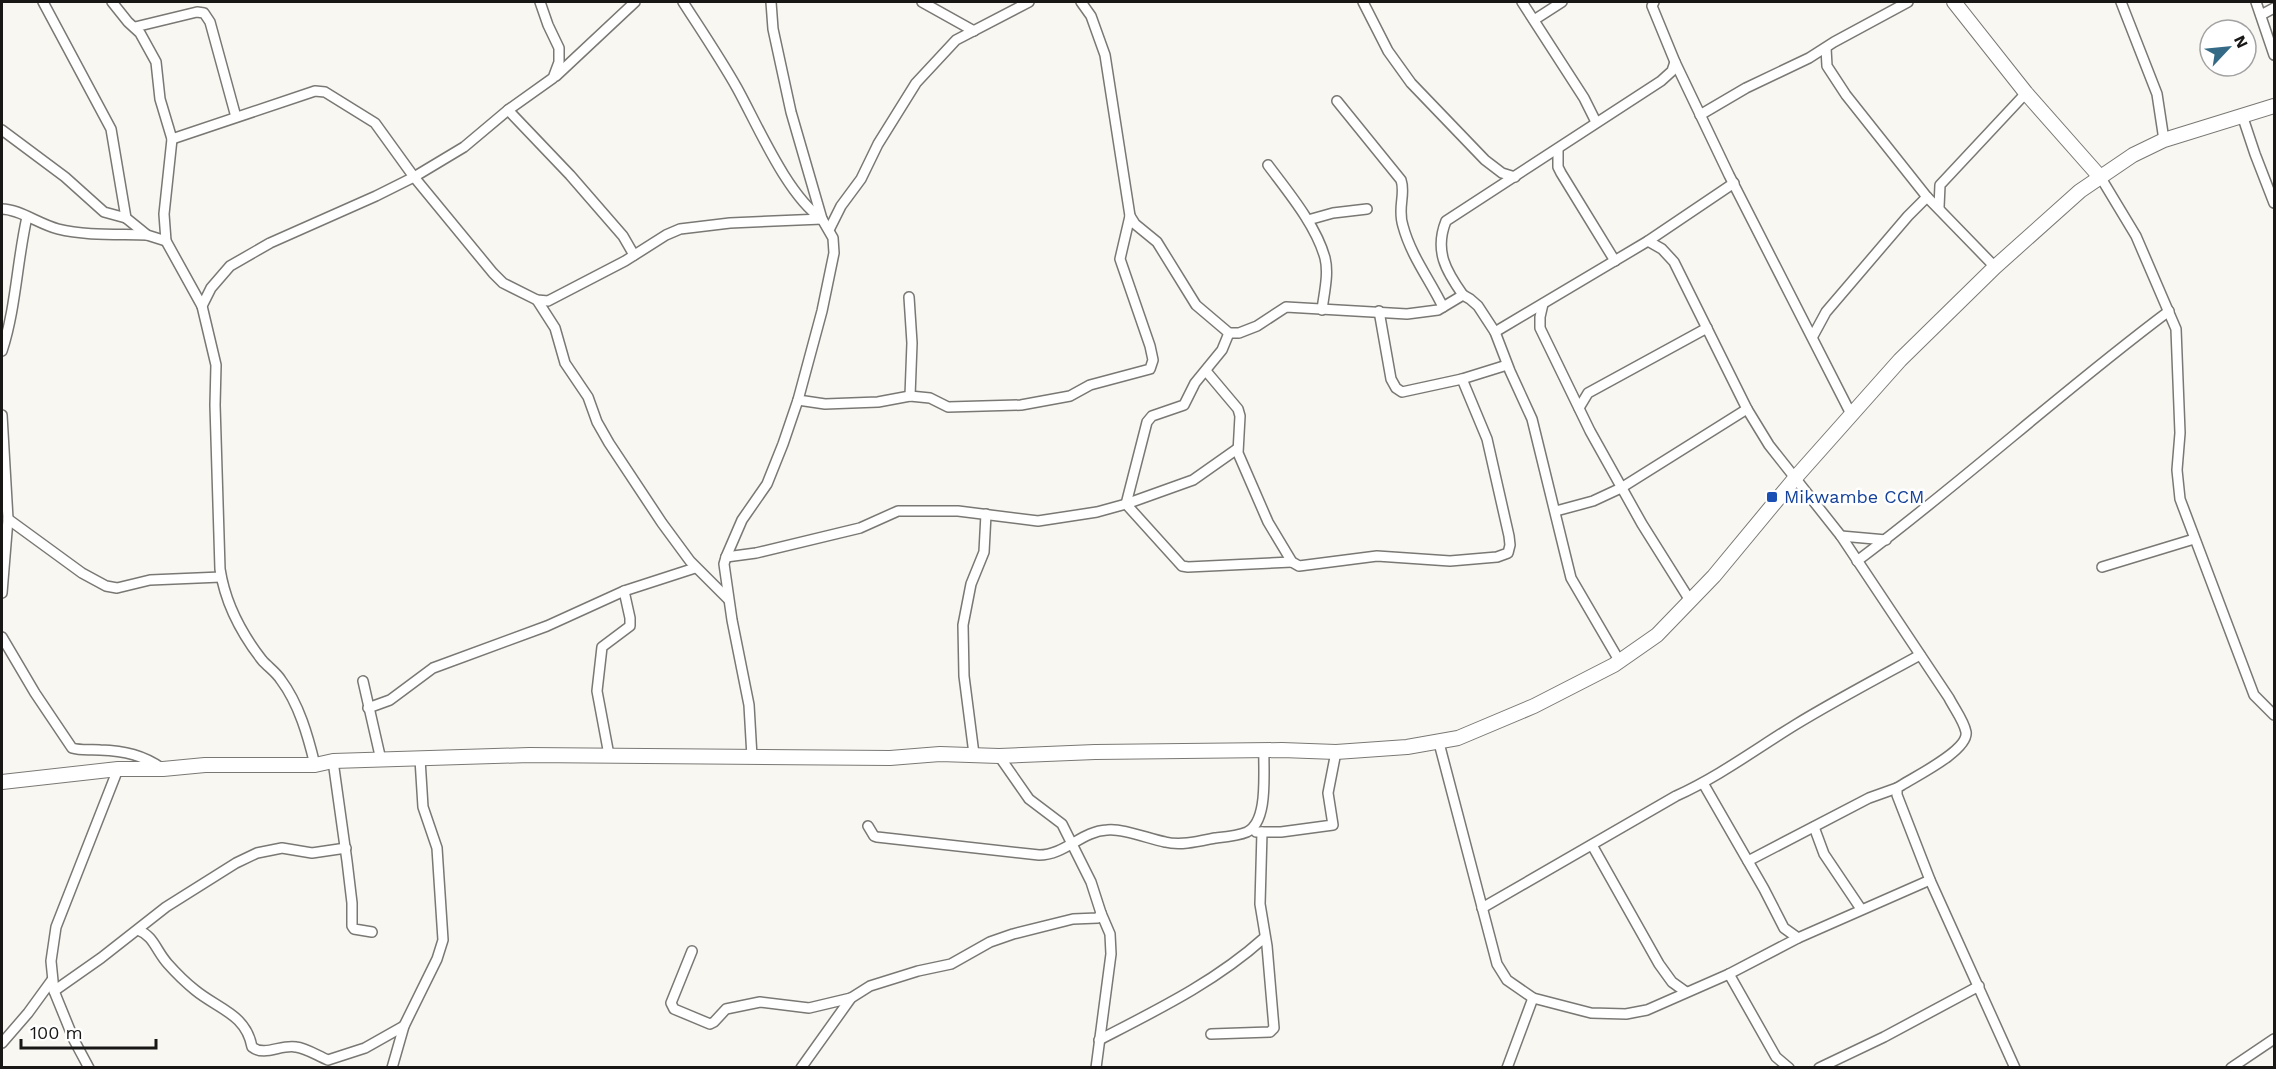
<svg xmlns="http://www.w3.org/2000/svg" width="2276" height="1069" font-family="'Work Sans',sans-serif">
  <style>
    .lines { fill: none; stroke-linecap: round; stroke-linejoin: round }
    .street-casing { stroke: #7a7874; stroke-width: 12 }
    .secondary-casing { stroke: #7a7874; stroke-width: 16 }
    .street { stroke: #fff; stroke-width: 9 }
    .secondary { stroke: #fff; stroke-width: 14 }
    .transit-dot { fill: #1a4fb4; stroke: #fff; stroke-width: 2 }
    .labels { text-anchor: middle; stroke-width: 5; stroke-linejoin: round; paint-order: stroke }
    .transit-label { font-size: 18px; fill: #164399; stroke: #fff; text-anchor: start }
  </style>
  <rect width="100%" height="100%" fill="#f8f7f2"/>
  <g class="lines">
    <g class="street-casing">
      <g id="street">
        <path d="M 43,2 L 111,129 L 126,218 L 147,235 L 166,241"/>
        <path d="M 112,2 L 128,22 L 140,33 L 156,62 L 160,99 L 172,139 L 164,214 L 166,241 L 202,306"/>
        <path d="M 683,2 C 701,30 720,58 737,88 C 758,126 787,195 822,219"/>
        <path d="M 922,2 L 974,31"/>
        <path d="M 1081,2 L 1091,16 L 1105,55 L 1130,216 L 1135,224 L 1157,242 L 1196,305 L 1229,333 L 1239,333 L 1257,326 L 1286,307 L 1407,314 L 1438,310 L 1463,295 L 1470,299 L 1478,306 L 1495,332 L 1510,371 L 1532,419 L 1571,578 L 1620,662"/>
        <path d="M 1363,2 L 1388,51 L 1411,83 L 1485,160 L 1502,173 L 1515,177"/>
        <path d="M 1522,2 L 1584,98 L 1596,122"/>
        <path d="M 1654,2 L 1652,6 L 1675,62 L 1729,175 L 1852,416"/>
        <path d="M 2121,2 L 2157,94 L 2164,140"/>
        <path d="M 2256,2 L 2274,55"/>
        <path d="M 2261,15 L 2274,8"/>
        <path d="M 1534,20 L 1562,2"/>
        <path d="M 135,27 L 197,12 L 204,13 L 210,22 L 236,117"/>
        <path d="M 1826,48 L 1827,66 L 1846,95 L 1927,197 L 1995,267"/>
        <path d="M 556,76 L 635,2"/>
        <path d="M 1337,101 L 1401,180 C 1406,194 1397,208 1403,226 C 1411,256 1430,280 1443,307"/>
        <path d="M 508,110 L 570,175 L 623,236 L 634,255"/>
        <path d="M 1700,115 L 1746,88 L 1809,58 L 1834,42 L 1908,2"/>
        <path d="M 2242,115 L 2255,154 L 2274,203"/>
        <path d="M 2,130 L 65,177 L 104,212 L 126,218"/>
        <path d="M 172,139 L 315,91 L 325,92 L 375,123 L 414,177 L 493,273 L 503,283 L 537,300 L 548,301 L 625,261 L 666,235 L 680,229 L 730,223 L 822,219"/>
        <path d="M 1558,149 L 1558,167 L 1561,173 L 1615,261"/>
        <path d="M 1268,165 C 1288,192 1316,225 1325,258 C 1329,274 1324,293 1322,310"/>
        <path d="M 2101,178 L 2136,236 L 2176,329 L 2180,433 L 2177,470 L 2180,499 L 2254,695 L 2274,715"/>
        <path d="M 1939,207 L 1940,185 L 2026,93"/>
        <path d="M 2,209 C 19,209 39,224 58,229 C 86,236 118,234 147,235"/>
        <path d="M 1308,220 L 1333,213 L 1367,209"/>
        <path d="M 829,230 L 841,206 L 861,179 L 878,144 L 916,83 L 956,40 L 1029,2"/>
        <path d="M 1648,241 L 1662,249 L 1674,262 L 1747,409 L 1769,445 L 1841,536 L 1949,698 C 1954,708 1964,721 1966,732 C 1969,750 1916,776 1902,785 L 1897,788 L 1897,795 L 1930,880 L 2015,1068"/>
        <path d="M 1463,295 C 1446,271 1434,251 1446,221 L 1661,81 L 1672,71 L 1675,62"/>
        <path d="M 909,297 L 912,343 L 910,396"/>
        <path d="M 537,300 L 555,328 L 565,363 L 588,397 L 597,422 L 609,443 L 662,523 L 690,561 L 728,599"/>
        <path d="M 1543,304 L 1540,317 L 1540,328 L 1590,431 L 1642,524 L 1691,602"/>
        <path d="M 1379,311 L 1391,379 L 1396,388 L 1402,392 L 1462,379 L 1507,365"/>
        <path d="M 1495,332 L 1648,241 L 1734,183"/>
        <path d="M 1229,333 L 1222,350 L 1195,383 L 1184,405 L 1152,416 L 1147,422 L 1126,504 L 1182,566 L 1188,567 L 1292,562"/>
        <path d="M 1813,336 L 1826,312 L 1908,216 L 1927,197"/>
        <path d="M 2,351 C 16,308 17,261 27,217"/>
        <path d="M 1206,371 L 1238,409 L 1240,416 L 1238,453 L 1268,522 L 1292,562 L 1299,566 L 1377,556 L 1450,561 L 1497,557 L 1508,553 L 1510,545 L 1509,536 L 1487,439 L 1462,379"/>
        <path d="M 798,400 L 825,404 L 878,402 L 910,396 L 930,398 L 948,407 L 1021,405 L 1070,396 L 1090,385 L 1150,369 L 1153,360 L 1150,346 L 1120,259 L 1130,216"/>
        <path d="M 1579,408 L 1588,393 L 1707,328"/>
        <path d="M 2,415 L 8,519 L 2,593"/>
        <path d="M 1556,511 L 1593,501 L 1621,488 L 1747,409"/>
        <path d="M 8,519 L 82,573 L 106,586 L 117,588 L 150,580 L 221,577"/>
        <path d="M 1841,536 L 1886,540"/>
        <path d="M 726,557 L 756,553 L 860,528 L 898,511 L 958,511 L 1038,521 L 1097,512 L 1126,504 L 1193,480 L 1237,449"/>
        <path d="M 1857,561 C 1964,481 2062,391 2169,311"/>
        <path d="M 2102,567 L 2194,539"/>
        <path d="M 2,637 L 35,693 L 72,748 C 82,751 91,749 100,750 C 125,751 143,755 163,769"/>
        <path d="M 363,681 L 381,760"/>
        <path d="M 368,708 L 390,700 L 433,668 L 547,626 L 624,591 L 695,568"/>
        <path d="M 1439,743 L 1497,964 L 1507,980 L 1533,998 L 1591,1013 L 1626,1014 L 1647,1010 L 1729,974 L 1798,938 L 1930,880"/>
        <path d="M 974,754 L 964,676 L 963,625 L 971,584 L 984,552 L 986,514"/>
        <path d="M 609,755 L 597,691 L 602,647 L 630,626 L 630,618 L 624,591"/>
        <path d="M 752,757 L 749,705 L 732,620 L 724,564 L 726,557 L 742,520 L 767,484 L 783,444 L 798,400 L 822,311 L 834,253 L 833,238 L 822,219 L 791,112 L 773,29 L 771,2"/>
        <path d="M 333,761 L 347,861 L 352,903 L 352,926 L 354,929 L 372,932"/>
        <path d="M 315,765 C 308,736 299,704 281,680 C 276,672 268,667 262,660 C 241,633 225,602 220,569 L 215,405 L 216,365 L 202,306 L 211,288 L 230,266 L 270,243 L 376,196 L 414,177 L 464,147 L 508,110 L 553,78 L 559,62 L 559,48 L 548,25 L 540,2"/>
        <path d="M 1703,783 L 1764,889 L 1784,928 L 1798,938"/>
        <path d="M 868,826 L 874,836 L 877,837 L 1039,855 C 1065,855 1082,831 1107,830 C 1123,828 1149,839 1165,842 C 1181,846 1200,841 1215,838 C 1225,837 1238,836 1247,832 C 1269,821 1263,772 1264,750"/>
        <path d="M 1814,827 L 1824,854 L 1861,909"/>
        <path d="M 1256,832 L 1281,832 L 1333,825 L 1328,793 L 1336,752"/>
        <path d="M 1592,845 L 1659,964 L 1672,982 L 1686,992"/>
        <path d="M 1748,861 L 1869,798 L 1897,788"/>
        <path d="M 1482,908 L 1676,796 C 1718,777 1756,749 1795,725 C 1836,700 1878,678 1920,655"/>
        <path d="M 138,930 C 154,936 156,951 168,964 C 176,973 185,982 195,990 C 218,1009 246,1014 252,1047 C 265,1057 281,1044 296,1047 C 306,1048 318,1056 328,1060 L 365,1048 L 404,1026"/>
        <path d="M 692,951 L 671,1003 L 674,1009 L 710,1024 L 714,1022 L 726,1009 L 760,1002 L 809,1008 L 851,998"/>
        <path d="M 1729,974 L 1776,1057 L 1789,1068"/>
        <path d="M 54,991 L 101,958 L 166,907 L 236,863 L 257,853 L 282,848 L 312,853 L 346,848"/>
        <path d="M 1211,1034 L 1270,1032 L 1274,1028 L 1267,946 L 1260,904 L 1262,832"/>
        <path d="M 1099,1040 C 1157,1010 1215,982 1264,938"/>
        <path d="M 2,1043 L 28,1013 L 52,980"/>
        <path d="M 89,1068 L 74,1040 L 54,991 L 51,961 L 56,927 L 118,769"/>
        <path d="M 392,1068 L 404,1026 L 437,959 L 443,940 L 437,848 L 423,807 L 420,759"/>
        <path d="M 801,1068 L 851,998 L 870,986 L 918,971 L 951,964 L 990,942 L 1013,934 L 1073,919 L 1098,918 L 1101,913 L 1091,882 L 1062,824 L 1029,799 L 999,756"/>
        <path d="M 1096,1068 L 1111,954 L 1110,934 L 1101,913"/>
        <path d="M 1507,1068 L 1533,998"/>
        <path d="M 1819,1068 L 1884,1037 L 1979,986"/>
        <path d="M 2231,1068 L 2274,1039"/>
      </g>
    </g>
    <g class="secondary-casing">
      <g id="secondary">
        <path d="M 1954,2 L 2026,93 L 2101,178"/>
        <path d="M 2,782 L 118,769 L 163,769 L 205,765 L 315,765 L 333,761 L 529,755 L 890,758 L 940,754 L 999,756 L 1095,752 L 1282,750 L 1336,752 L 1407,747 L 1458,738 L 1534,706 L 1614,665 L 1657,635 L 1714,576 L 1796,477 L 1900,360 L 1995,267 L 2080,191 L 2133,155 L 2164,140 L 2274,106"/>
      </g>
    </g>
    <use href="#street" class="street"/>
    <use href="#secondary" class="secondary"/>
  </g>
  <rect class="transit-dot" x="1766" y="491" width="12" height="12" rx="3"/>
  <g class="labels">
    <g class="transit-label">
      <text x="1784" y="503">Mikwambe CCM</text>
    </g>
  </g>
  <rect width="2276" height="1069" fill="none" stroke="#181716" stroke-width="6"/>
  <g transform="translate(2228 48) rotate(64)"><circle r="28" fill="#ffffff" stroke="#a3a2a2" stroke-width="1.5"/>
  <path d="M0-4.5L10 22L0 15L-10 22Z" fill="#346a85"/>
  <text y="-9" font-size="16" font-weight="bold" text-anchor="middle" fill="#181716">N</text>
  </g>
  <path d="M21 1039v9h135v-9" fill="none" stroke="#181716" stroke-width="3"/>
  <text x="30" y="1039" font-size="18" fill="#181716" stroke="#ffffff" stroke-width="4.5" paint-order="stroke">100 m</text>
</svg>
